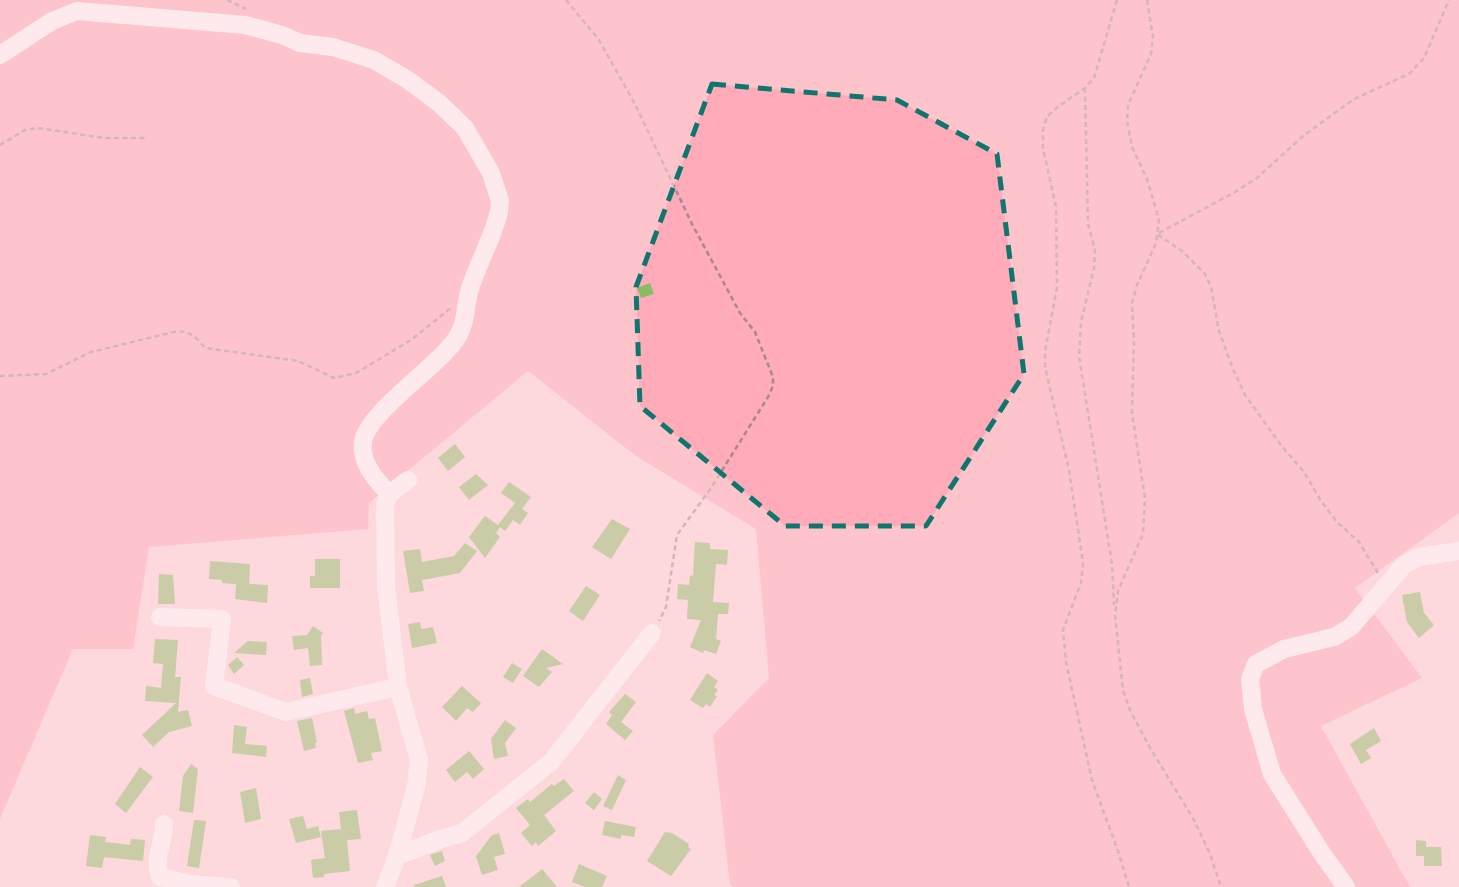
<svg xmlns="http://www.w3.org/2000/svg" width="1459" height="887" font-family="'IBM Plex Sans',sans-serif">
  <style>
    .green { fill: #ffabb9 }
    .building { fill: #8abc66 }
    .lines { fill: none; stroke-linecap: round; stroke-linejoin: round }
    .path { stroke: #a48a8d; stroke-width: 2.5; stroke-dasharray: 5 3.5; stroke-linecap: butt }
    .minor { stroke: #fff; stroke-width: 18 }
    .marked { fill: none; stroke: #0f766e; stroke-width: 5; stroke-dasharray: 14 9; stroke-linejoin: round }
  </style>
  <rect width="100%" height="100%" fill="#fdd8dd"/>
  <path class="green" d="M 0,0 L 1459,0 L 1459,513 L 1355,588 L 1422,678 L 1321,726 L 1410,887 L 733,887 L 730,885 L 713,735 L 769,678 L 756,529 L 636,456 L 528,371 L 369,503 L 368,529 L 149,547 L 133,649 L 73,649 L 0,819 Z"/>
  <g class="building">
    <path d="M 650,283 L 654,294 L 641,298 L 637,288 Z"/>
    <path d="M 455,444 L 465,457 L 448,471 L 438,458 Z"/>
    <path d="M 476,474 L 488,485 L 469,500 L 459,487 Z"/>
    <path d="M 509,482 L 531,497 L 522,509 L 528,513 L 520,525 L 513,520 L 505,531 L 500,527 L 496,533 L 500,537 L 485,558 L 469,537 L 485,516 L 498,525 L 515,503 L 501,493 Z"/>
    <path d="M 612,519 L 630,529 L 611,559 L 592,547 Z"/>
    <path d="M 695,542 L 710,543 L 710,549 L 728,550 L 727,565 L 716,564 L 713,602 L 729,603 L 728,614 L 718,614 L 716,639 L 721,641 L 716,654 L 704,650 L 703,653 L 690,647 L 701,620 L 687,619 L 688,600 L 677,599 L 678,584 L 689,585 L 690,575 L 693,576 Z"/>
    <path d="M 465,543 L 477,551 L 460,573 L 422,580 L 424,591 L 410,593 L 403,551 L 420,549 L 422,562 L 454,556 Z"/>
    <path d="M 315,559 L 340,559 L 340,588 L 310,588 L 310,576 L 315,576 Z"/>
    <path d="M 210,561 L 250,564 L 249,584 L 268,585 L 267,603 L 235,599 L 236,584 L 222,583 L 222,580 L 209,579 Z"/>
    <path d="M 159,574 L 173,575 L 175,604 L 158,604 Z"/>
    <path d="M 586,586 L 600,595 L 583,621 L 569,611 Z"/>
    <path d="M 1420,592 L 1424,613 L 1434,625 L 1419,638 L 1407,622 L 1402,595 Z"/>
    <path d="M 420,622 L 421,629 L 433,627 L 437,643 L 412,648 L 408,624 Z"/>
    <path d="M 313,626 L 323,633 L 321,636 L 322,665 L 310,666 L 308,648 L 294,650 L 292,636 L 307,635 Z"/>
    <path d="M 155,639 L 178,640 L 175,677 L 181,677 L 178,712 L 188,710 L 192,726 L 169,732 L 153,747 L 142,735 L 176,703 L 145,701 L 146,686 L 161,688 L 163,664 L 153,663 Z"/>
    <path d="M 248,641 L 267,642 L 266,655 L 234,653 Z"/>
    <path d="M 542,649 L 563,664 L 546,668 L 552,672 L 539,687 L 523,676 Z"/>
    <path d="M 237,657 L 244,665 L 234,674 L 228,665 Z"/>
    <path d="M 512,663 L 522,669 L 513,683 L 503,677 Z"/>
    <path d="M 707,673 L 718,681 L 714,687 L 718,690 L 714,695 L 717,696 L 710,707 L 706,704 L 703,708 L 690,700 Z"/>
    <path d="M 310,678 L 313,694 L 302,697 L 300,680 Z"/>
    <path d="M 462,686 L 481,703 L 473,712 L 467,708 L 456,721 L 442,707 Z"/>
    <path d="M 625,694 L 636,702 L 621,722 L 633,731 L 625,740 L 606,724 L 612,715 L 609,712 Z"/>
    <path d="M 354,708 L 355,714 L 367,711 L 369,719 L 375,718 L 382,751 L 371,753 L 373,760 L 358,763 L 344,711 Z"/>
    <path d="M 312,718 L 317,742 L 315,743 L 316,748 L 304,751 L 297,721 Z"/>
    <path d="M 505,720 L 516,728 L 505,743 L 508,756 L 494,759 L 491,739 Z"/>
    <path d="M 234,725 L 247,727 L 245,744 L 267,746 L 266,757 L 232,753 Z"/>
    <path d="M 1374,728 L 1381,741 L 1366,750 L 1371,758 L 1361,764 L 1350,744 Z"/>
    <path d="M 469,751 L 484,769 L 473,779 L 467,772 L 455,782 L 446,770 Z"/>
    <path d="M 191,764 L 198,769 L 193,813 L 179,811 L 183,776 Z"/>
    <path d="M 140,767 L 153,777 L 126,813 L 115,804 Z"/>
    <path d="M 618,775 L 626,780 L 612,810 L 603,806 Z"/>
    <path d="M 564,779 L 574,791 L 544,815 L 556,831 L 538,846 L 536,842 L 532,846 L 521,833 L 530,825 L 516,808 L 528,799 L 530,802 L 552,784 L 554,786 Z"/>
    <path d="M 256,788 L 261,819 L 245,823 L 240,792 Z"/>
    <path d="M 594,792 L 602,799 L 594,810 L 585,803 Z"/>
    <path d="M 357,810 L 361,839 L 347,840 L 350,871 L 324,874 L 324,877 L 313,878 L 311,860 L 325,858 L 321,831 L 341,829 L 339,812 Z"/>
    <path d="M 303,816 L 307,829 L 318,826 L 321,837 L 296,843 L 289,819 Z"/>
    <path d="M 194,820 L 206,821 L 199,868 L 187,866 Z"/>
    <path d="M 605,821 L 636,827 L 634,837 L 621,835 L 621,839 L 602,835 Z"/>
    <path d="M 665,832 L 672,833 L 689,844 L 688,847 L 691,849 L 671,876 L 647,861 Z"/>
    <path d="M 499,833 L 505,854 L 494,857 L 498,870 L 482,875 L 476,856 L 492,835 Z"/>
    <path d="M 90,835 L 106,837 L 105,842 L 130,845 L 131,839 L 145,840 L 143,861 L 104,857 L 102,868 L 86,866 Z"/>
    <path d="M 1416,840 L 1426,841 L 1426,847 L 1441,847 L 1442,866 L 1424,866 L 1424,856 L 1416,856 Z"/>
    <path d="M 442,851 L 445,861 L 435,866 L 430,855 Z"/>
    <path d="M 579,864 L 607,876 L 602,887 L 585,887 L 572,882 Z"/>
    <path d="M 542,869 L 557,887 L 519,887 L 536,874 Z"/>
    <path d="M 442,876 L 446,887 L 415,887 L 414,885 Z"/>
  </g>
  <g class="lines">
    <g class="path">
      <path d="M 227,0 L 246,9"/>
      <path d="M 566,0 L 599,40 L 635,104 L 692,224 L 740,313 L 755,332 L 773,377 L 773,386 L 768,397 L 711,488 L 677,535 L 666,607 L 659,621"/>
      <path d="M 1117,0 L 1094,78 L 1085,88 L 1055,109 L 1047,117 L 1043,130 L 1043,148 L 1056,207 L 1057,287 L 1045,352 L 1045,367 L 1069,470 L 1083,563 L 1081,583 L 1063,630 L 1066,662 L 1092,780 L 1118,851 L 1129,887"/>
      <path d="M 1147,0 L 1153,37 L 1151,54 L 1128,105 L 1127,121 L 1132,147 L 1147,179 L 1159,220 L 1156,243 L 1137,285 L 1132,303 L 1134,342 L 1132,413 L 1145,498 L 1143,534 L 1118,591 L 1115,615 L 1123,690 L 1130,710 L 1149,746 L 1194,820 L 1210,854 L 1221,887"/>
      <path d="M 1085,88 L 1088,224 L 1095,250 L 1094,268 L 1081,322 L 1079,356 L 1112,564 L 1114,605"/>
      <path d="M 0,145 L 25,130 L 38,128 L 104,138 L 147,138"/>
      <path d="M 0,376 L 46,374 L 91,352 L 178,331 C 191,332 197,338 205,348 L 298,361 L 334,378 L 356,373 L 411,340 L 452,307"/>
      <path d="M 1378,573 L 1359,542 L 1337,522 L 1321,501 L 1304,472 L 1280,444 L 1245,395 L 1233,369 L 1219,331 L 1211,287 L 1205,274 L 1182,251 L 1157,234 L 1235,192 L 1257,178 L 1303,136 L 1354,99 L 1409,74 L 1424,58 L 1449,0"/>
    </g>
    <g class="minor">
      <path d="M 0,55 L 52,21 L 77,11 L 245,25 L 282,35 L 300,43 L 333,47 L 374,60 L 408,80 L 439,103 L 465,128 L 491,173 L 500,201 L 499,211 C 493,239 477,264 469,292 C 465,308 466,325 456,339 C 437,368 368,411 363,442 C 360,463 377,481 389,494"/>
      <path d="M 160,617 L 222,619 L 214,686 L 286,712 L 398,687"/>
      <path d="M 164,824 C 164,845 153,856 160,877 L 189,884 L 231,887"/>
      <path d="M 397,856 L 438,840 L 462,833 L 551,762 L 652,633"/>
      <path d="M 385,887 L 397,856 L 416,787 L 419,760 L 398,687 L 386,586 L 385,505 L 389,494 L 408,480"/>
      <path d="M 1346,887 L 1321,852 L 1272,774 L 1253,709 L 1250,679 L 1256,664 L 1284,649 L 1334,637 L 1351,627 L 1404,565 L 1419,557 L 1459,551"/>
    </g>
  </g>
  <path d="M0 0H1459V887H0ZM 712,84 L 897,100 L 997,154 L 1024,374 L 926,526 L 785,526 L 640,406 L 636,287 Z" fill="#fdd8dd" fill-opacity=".55" fill-rule="evenodd"/>
  <path class="marked" d="M 712,84 L 897,100 L 997,154 L 1024,374 L 926,526 L 785,526 L 640,406 L 636,287 Z"/>
</svg>
